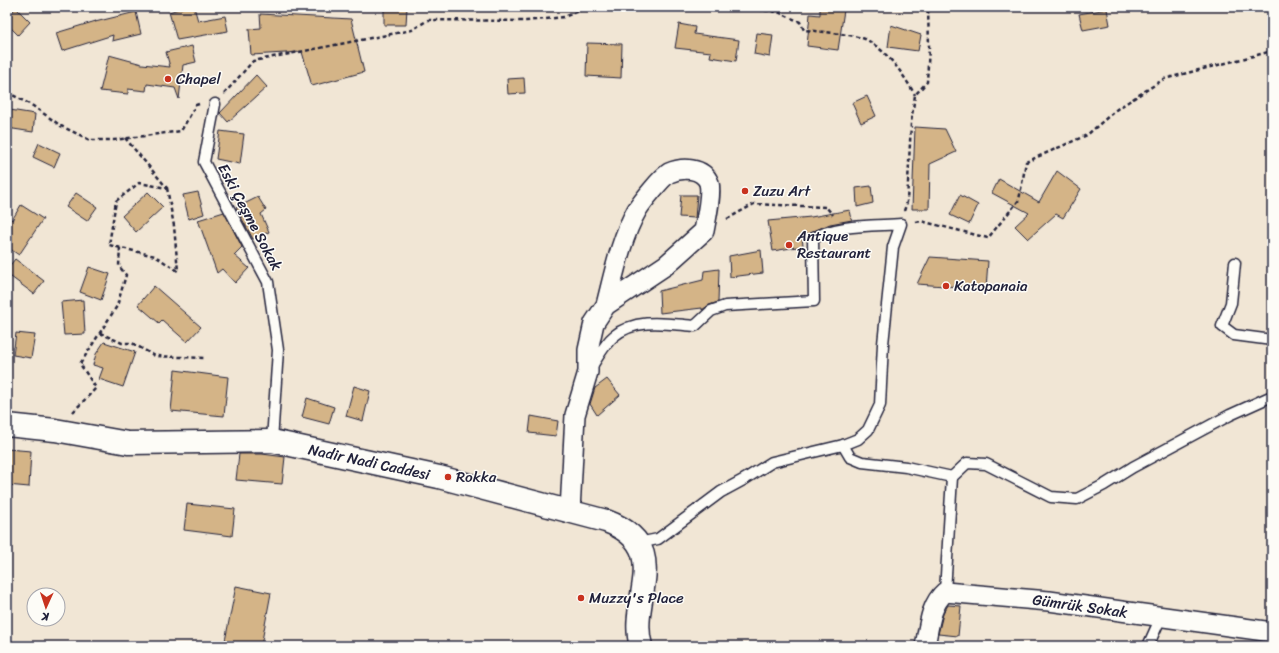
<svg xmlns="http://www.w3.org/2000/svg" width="1279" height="653" font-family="Sriracha,sans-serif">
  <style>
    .building { fill: #d4b487; stroke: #22223b }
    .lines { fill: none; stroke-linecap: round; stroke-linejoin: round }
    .lane-casing { stroke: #22223b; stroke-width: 13 }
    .street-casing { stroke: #22223b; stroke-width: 22 }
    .secondary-casing { stroke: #22223b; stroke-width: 25 }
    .path { stroke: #22223b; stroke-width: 2.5; stroke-dasharray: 4 3; stroke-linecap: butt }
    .lane { stroke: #fdfcf7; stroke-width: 10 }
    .street { stroke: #fdfcf7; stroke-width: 19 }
    .secondary { stroke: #fdfcf7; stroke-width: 22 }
    .poi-dot { fill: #c8321e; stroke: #fdfcf7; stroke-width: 1.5 }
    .labels { text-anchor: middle; stroke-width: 3; stroke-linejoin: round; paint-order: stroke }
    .poi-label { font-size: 15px; fill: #22223b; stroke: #fdfcf7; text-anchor: start }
    .street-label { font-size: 15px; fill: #22223b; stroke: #fdfcf7 }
  </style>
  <rect width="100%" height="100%" fill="#f1e6d5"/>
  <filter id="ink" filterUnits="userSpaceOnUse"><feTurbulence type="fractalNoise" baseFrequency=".025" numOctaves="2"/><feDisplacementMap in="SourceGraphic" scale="8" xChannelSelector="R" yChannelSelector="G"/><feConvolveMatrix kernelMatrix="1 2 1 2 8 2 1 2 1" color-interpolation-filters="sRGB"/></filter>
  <g filter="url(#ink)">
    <g class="building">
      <path d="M 185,7 L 194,7 L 198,21 L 225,16 L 228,31 L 177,40 L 169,12 Z"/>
      <path d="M 384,7 L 407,7 L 406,25 L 384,25 Z"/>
      <path d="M 16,8 L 30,22 L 18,35 L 7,24 L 7,17 Z"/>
      <path d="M 820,9 L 844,10 L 838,50 L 807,46 L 810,14 L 820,15 Z"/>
      <path d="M 1107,9 L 1110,25 L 1083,30 L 1079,14 Z"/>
      <path d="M 136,12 L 141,34 L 112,41 L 113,35 L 62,51 L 56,33 L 96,21 L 95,22 Z"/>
      <path d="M 260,14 L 351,19 L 364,72 L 312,86 L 302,52 L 251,55 L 249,29 L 261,28 Z"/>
      <path d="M 679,24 L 695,27 L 694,34 L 739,40 L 736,61 L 710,57 L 711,52 L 675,48 Z"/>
      <path d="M 891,25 L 921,35 L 918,51 L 888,47 Z"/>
      <path d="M 757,33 L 773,35 L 770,57 L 754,54 Z"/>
      <path d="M 587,43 L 622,44 L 621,78 L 586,76 Z"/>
      <path d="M 192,46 L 196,62 L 183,65 L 179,99 L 175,88 L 147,84 L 146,91 L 128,89 L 128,94 L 100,91 L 109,55 L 142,64 L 170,67 L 166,52 Z"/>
      <path d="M 256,75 L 267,87 L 228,122 L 220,113 Z"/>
      <path d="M 524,78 L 525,93 L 508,94 L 507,79 Z"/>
      <path d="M 867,96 L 876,116 L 861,123 L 852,103 Z"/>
      <path d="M 10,110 L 35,114 L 33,132 L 7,128 Z"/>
      <path d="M 915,127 L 945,129 L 956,152 L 930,164 L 929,209 L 912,209 Z"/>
      <path d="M 220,131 L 244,134 L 240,164 L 216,159 Z"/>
      <path d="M 39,143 L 60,153 L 54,167 L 33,157 Z"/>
      <path d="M 1057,171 L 1081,189 L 1063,218 L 1056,214 L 1028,239 L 1015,226 L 1029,213 L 992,193 L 999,179 L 1039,202 Z"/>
      <path d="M 871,186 L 873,203 L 857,207 L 856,188 Z"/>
      <path d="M 148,192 L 163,207 L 136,232 L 122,216 Z"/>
      <path d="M 198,192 L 204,214 L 189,219 L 183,195 Z"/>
      <path d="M 76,193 L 97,207 L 87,221 L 66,207 Z"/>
      <path d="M 681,195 L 697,195 L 695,218 L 679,217 Z"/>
      <path d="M 960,195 L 978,205 L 969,224 L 950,215 Z"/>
      <path d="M 258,197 L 266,210 L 261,214 L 269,232 L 253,239 L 236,208 Z"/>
      <path d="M 21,205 L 43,219 L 19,255 L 7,247 L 7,216 L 12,220 Z"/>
      <path d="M 850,210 L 852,220 L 830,224 L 802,236 L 803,246 L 773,251 L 768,221 L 811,217 Z"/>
      <path d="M 224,212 L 242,247 L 234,255 L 249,268 L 235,283 L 222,269 L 217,273 L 198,220 Z"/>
      <path d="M 761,250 L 763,273 L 730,277 L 729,256 Z"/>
      <path d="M 930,257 L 988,261 L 986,289 L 917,284 Z"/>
      <path d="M 15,259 L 44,281 L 34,294 L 7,274 L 7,269 Z"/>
      <path d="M 89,267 L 110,274 L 101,300 L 80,292 Z"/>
      <path d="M 719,269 L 718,302 L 709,305 L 702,310 L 702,308 L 660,313 L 659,291 L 703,280 L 704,271 Z"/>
      <path d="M 154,286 L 201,327 L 187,342 L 162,320 L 159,323 L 138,305 Z"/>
      <path d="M 83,300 L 85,334 L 64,335 L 61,302 Z"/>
      <path d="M 16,333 L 35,335 L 31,358 L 13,355 Z"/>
      <path d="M 104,342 L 135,352 L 123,387 L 99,379 L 103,368 L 93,365 L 96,354 Z"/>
      <path d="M 175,370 L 228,377 L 224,416 L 171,411 Z"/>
      <path d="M 607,379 L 620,395 L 597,415 L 590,404 L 595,388 Z"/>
      <path d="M 354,386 L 370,391 L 363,421 L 346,416 Z"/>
      <path d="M 307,398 L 334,407 L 329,424 L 302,417 Z"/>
      <path d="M 531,416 L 558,421 L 556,436 L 529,433 Z"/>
      <path d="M 7,449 L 31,451 L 29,487 L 7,485 Z"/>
      <path d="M 239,454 L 262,454 L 285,457 L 282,484 L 236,480 Z"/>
      <path d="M 187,504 L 235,509 L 232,536 L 184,530 Z"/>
      <path d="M 236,586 L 271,593 L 261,646 L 224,646 Z"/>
      <path d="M 948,605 L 961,606 L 958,636 L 938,634 L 943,614 Z"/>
    </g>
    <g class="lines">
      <g class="lane-casing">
        <g id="lane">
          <path d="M 215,104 L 204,162 L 268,282 L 278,350 L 272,441"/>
          <path d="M 1235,263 L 1231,303 L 1222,326 L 1234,335 L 1272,340"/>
          <path d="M 590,369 C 597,359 604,344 614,336 C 637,317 668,324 695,326 L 711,311 L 725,306 L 814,301 L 813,239 C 834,224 875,226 901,224 L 893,247 L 883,344 L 880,405 L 868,430 L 858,439 L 843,445 L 772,462 L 745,479 L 721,492 L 658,539 L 638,543"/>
          <path d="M 843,445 L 850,457 L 862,462 L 906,467 L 952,477"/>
          <path d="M 945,592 L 952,477 L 967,463 L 986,464 L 1051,497 L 1077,499 L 1104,485 L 1133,467 L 1230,415 L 1272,396"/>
          <path d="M 1148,646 L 1161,617"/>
        </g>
      </g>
      <g class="street-casing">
        <g id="street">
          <path d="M 570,511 L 575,415 L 588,372 L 588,350 L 594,323 L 606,305 L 666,265 L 704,231 C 706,220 712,194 709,183 C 703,167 682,167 669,173 C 662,177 642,202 637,210 C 621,238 614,274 606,305"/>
          <path d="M 925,646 C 929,627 930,605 945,592 L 1049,601 L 1272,632"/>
        </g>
      </g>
      <g class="secondary-casing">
        <path id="secondary" d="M 7,425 L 55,430 L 128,443 L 272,441 L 439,477 L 606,521 C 676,547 627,600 641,646"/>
      </g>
      <g class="path">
        <path d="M 737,7 L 778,12 L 800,22 L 804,30 C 815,31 860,35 867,40 C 888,52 904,75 915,95"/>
        <path d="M 7,92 L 33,106 L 61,126 L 90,140 L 114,140 L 181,131 L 196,105 L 199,104"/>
        <path d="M 224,94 L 253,61 L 412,30 L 428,20 L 526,21 L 564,17 L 588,7"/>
        <path d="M 125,138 L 167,188 L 139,183 L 116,201 L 109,245 L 155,256 L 178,271 L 174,226 L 167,188"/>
        <path d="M 904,211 L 907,202 L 911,123 L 915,95 L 927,82 L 929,47 L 928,7"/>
        <path d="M 727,219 L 754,204 L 826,207 L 833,215"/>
        <path d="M 916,222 L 921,221 L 988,238 L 1019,200 L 1026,162 L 1087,135 L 1117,109 L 1164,79 L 1272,51"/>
        <path d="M 100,333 L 122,343 L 132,343 L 155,356 L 205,358"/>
        <path d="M 73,412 L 96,388 L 80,364 L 117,306 L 126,275 L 119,266 L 120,247"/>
      </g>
      <use href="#lane" class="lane"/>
      <use href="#street" class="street"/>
      <use href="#secondary" class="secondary"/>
    </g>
  </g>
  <g class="poi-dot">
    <circle cx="168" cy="79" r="4"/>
    <circle cx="745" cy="191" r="4"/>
    <circle cx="789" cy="245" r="4"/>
    <circle cx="946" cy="286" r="4"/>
    <circle cx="448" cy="477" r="4"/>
    <circle cx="581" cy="598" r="4"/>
  </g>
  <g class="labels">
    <g class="poi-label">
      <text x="176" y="84">Chapel</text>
      <text x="753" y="196">Zuzu Art</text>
      <text x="797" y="241">Antique<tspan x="797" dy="17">Restaurant</tspan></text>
      <text x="954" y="291">Katopanaia</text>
      <text x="456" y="482">Rokka</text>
      <text x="589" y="603">Muzzy's Place</text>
    </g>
    <g class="street-label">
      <text transform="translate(250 217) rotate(62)" y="5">Eski Çeşme Sokak</text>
      <text transform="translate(369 462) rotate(12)" y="5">Nadir Nadi Caddesi</text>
      <text transform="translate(1080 606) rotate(8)" y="5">Gümrük Sokak</text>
    </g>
  </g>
  <rect width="1279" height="653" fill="none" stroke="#fdfcf7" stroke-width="24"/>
  <rect x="12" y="12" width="1255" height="629" fill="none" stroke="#22223b" stroke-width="1.5" filter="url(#ink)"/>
  <g transform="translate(46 607) rotate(183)"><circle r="19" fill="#fdfcf7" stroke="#a5a5ac"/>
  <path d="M0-3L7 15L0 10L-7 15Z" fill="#c8321e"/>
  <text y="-6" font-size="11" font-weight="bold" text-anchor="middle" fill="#22223b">K</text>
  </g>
</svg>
